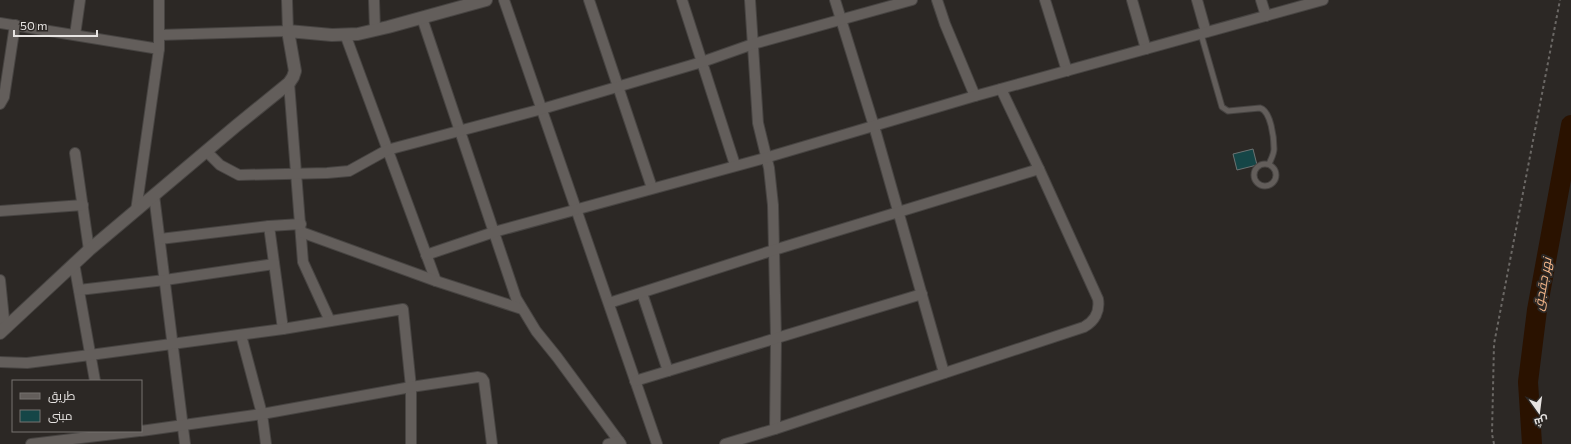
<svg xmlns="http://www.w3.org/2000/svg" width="1571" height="444" font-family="Commissioner,Cairo,sans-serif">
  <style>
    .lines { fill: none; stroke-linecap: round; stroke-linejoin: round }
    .river { stroke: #2a1200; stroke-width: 20 }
    .building { fill: #154647; stroke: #6c7373 }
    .service-casing { stroke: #474442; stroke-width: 7 }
    .minor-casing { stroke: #474442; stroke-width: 12 }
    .tertiary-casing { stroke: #474442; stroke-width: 14 }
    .path { stroke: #6b6865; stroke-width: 2; stroke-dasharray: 3 3; stroke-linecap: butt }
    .service { stroke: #635e5b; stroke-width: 5 }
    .minor { stroke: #635e5b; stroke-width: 10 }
    .tertiary { stroke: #635e5b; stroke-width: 12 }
    .labels { text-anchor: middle; stroke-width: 4; stroke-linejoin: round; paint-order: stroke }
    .water-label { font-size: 13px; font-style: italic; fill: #f6b78a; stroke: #2c2825 }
  </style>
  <rect width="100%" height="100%" fill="#2c2825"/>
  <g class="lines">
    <path class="river" d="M 1532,444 L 1528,382 L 1537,310 L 1571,125"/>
  </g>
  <path class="building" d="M 1253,149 L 1257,165 L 1237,170 L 1233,154 Z"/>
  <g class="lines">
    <g class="service-casing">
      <g id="service">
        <path d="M 1201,34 L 1222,107 L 1228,111 L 1260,108 C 1271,111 1274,138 1274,149 C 1274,154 1271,159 1269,164"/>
        <circle cx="1265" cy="175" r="11"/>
      </g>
    </g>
    <g class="minor-casing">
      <g id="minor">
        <path d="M 374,0 L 375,30"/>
        <path d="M 504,0 L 657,444"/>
        <path d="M 589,0 L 652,188"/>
        <path d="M 682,0 L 735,165"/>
        <path d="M 750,0 L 758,123 L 769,168 L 773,205 L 776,339 L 775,429"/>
        <path d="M 835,0 L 874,126 L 944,373"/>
        <path d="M 937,0 L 945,24 L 975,96"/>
        <path d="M 1045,0 L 1067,71"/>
        <path d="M 1132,0 L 1146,49"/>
        <path d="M 1197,0 L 1206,32"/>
        <path d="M 1261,0 L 1266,16"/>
        <path d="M 422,18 L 516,298 L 536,331 L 557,357 L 621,444"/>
        <path d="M 0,23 L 159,49"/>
        <path d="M 345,34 L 436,281"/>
        <path d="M 75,35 L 80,0"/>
        <path d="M 159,35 L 288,31 L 287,0"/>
        <path d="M 289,83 L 303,262 L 330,321"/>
        <path d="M 0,104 L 4,97 L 15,25"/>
        <path d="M 206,151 L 220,165 L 239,175 L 327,173 L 349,171 L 387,150 L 542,109 L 702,62 L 753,44 L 912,0"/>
        <path d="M 75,153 L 89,250"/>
        <path d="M 154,195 L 185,444"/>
        <path d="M 0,211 L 83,205"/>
        <path d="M 136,211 L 159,49 L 159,0"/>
        <path d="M 269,226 L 283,329"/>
        <path d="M 301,232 L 436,281 L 522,309"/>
        <path d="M 160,239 L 269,226 L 301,224"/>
        <path d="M 426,255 L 494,232 L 765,158 L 975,96 L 1323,0"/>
        <path d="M 74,263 L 95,381"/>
        <path d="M 0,280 L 5,329"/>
        <path d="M 79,290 L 165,280 L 274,264"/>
        <path d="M 642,293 L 668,371"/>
        <path d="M 609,303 L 774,250 L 1039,169"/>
        <path d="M 241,335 L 262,414 L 266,444"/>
        <path d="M 0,362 L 27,363 L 90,355 L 283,329 L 403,309 L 411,387 L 411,444"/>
        <path d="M 635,381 L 922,294"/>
        <path d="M 141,431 L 262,414 L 411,387 L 478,377 L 482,378 L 484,381 L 492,444"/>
        <path d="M 31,444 L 139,431"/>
        <path d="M 608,444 L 619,441"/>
        <path d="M 725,444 L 775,429 L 1084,327 C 1095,321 1100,311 1098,299 L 1039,169 L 1001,89"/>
      </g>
    </g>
    <g class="tertiary-casing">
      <path id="tertiary" d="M 0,333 L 89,250 L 236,126 L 289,83 L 293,77 L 295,71 L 288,31 L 332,35 L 358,34 L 388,27 L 486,0"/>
    </g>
    <path class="path" d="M 1494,444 L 1492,434 L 1494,344 L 1560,0"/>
    <use href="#service" class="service"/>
    <use href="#minor" class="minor"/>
    <use href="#tertiary" class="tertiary"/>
  </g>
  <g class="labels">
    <g class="water-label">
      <text transform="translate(1542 284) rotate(-80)" y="5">نهر جقجق</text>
    </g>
  </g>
  <rect x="12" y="380" width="130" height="52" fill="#2c2825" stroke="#777371"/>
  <rect x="20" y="393" width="20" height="6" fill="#635e5b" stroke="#777371"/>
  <text x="48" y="400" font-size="12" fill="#e7e4e2">طريق</text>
  <rect x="20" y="410" width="20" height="12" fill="#154647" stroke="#777371"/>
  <text x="48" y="420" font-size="12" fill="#e7e4e2">مبنى</text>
  <g transform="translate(1539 412) rotate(166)" stroke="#2c2825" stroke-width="3" paint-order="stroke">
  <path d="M0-3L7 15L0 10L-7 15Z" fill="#e7e4e2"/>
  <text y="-6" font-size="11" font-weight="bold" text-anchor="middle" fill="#e7e4e2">ش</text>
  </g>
  <path d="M14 30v6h83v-6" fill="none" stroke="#e7e4e2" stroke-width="2"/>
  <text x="20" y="30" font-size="12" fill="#e7e4e2" stroke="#2c2825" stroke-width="3" paint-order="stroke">50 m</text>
</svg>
